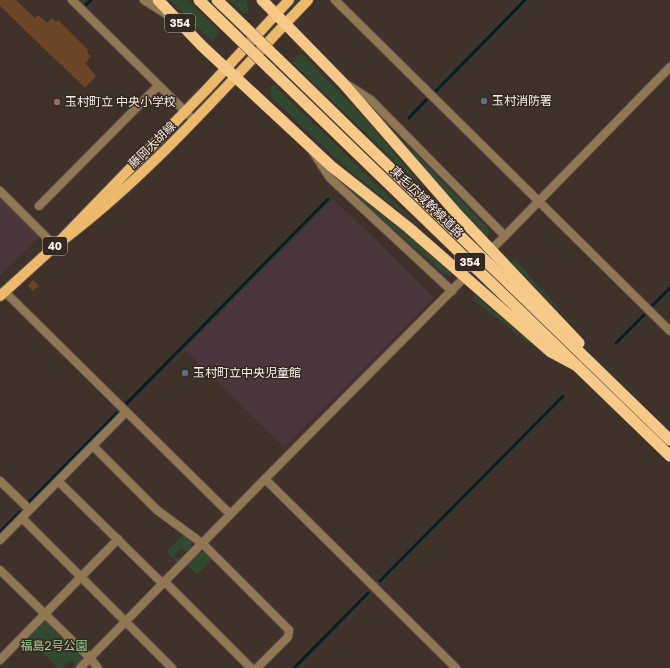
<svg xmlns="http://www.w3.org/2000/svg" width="670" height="668" font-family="'Golos Text','Noto Sans JP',sans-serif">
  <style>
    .commercial { fill: #4a373d }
    .green { fill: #334831 }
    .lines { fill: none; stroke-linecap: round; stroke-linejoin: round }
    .stream { stroke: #001f26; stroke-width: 3 }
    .building { fill: #6c4426 }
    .minor-casing { stroke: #5c5048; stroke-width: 10 }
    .tertiary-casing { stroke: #5c5048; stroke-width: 10 }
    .primary-casing { stroke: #5c5048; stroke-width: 12 }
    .trunk-casing { stroke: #5c5048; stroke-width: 12 }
    .minor { stroke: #917855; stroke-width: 8 }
    .tertiary { stroke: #917855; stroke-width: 8 }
    .primary { stroke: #edb96d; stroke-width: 10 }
    .trunk { stroke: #f6c989; stroke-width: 11 }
    .trunk-bridge-casing { stroke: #5c5048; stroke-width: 12; stroke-linecap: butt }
    .trunk-bridge { stroke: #f6c989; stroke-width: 11 }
    .service-dot { fill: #5c6f8a; stroke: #352820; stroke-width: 1.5 }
    .education-dot { fill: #8d6e63; stroke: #352820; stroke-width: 1.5 }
    .labels { text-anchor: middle; stroke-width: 3; stroke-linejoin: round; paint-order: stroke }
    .shield { fill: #352820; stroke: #bcb3ac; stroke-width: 1 }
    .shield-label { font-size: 11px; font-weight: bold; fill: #f6eee8 }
    .poi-label { font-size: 12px; fill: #f6eee8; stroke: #352820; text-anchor: start }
    .street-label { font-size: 12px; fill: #f6eee8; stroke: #352820 }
    .park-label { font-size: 12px; fill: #99d196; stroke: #352820 }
  </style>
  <rect width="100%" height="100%" fill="#3f322a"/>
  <g class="commercial">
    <path d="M 0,198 L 39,237 L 0,275 Z"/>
    <path d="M 333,199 L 375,239 L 434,298 L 284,447 L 184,349 Z"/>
  </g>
  <g class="green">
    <path d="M 170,0 L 187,0 L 220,32 L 212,41 Z"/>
    <path d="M 229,0 L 246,0 L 249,13 L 243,13 Z"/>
    <path d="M 301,53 L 372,126 L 426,191 L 292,62 Z"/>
    <path d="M 274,85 L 422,229 L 351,172 L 272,98 L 270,87 Z"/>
    <path d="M 371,108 L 486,226 L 489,231 L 487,240 Z"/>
    <path d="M 337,177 L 400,225 L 455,273 L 449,275 L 442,272 L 378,215 L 376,216 L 336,178 Z"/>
    <path d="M 515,259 L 577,329 L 511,262 Z"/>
    <path d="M 475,295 L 555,363 L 476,302 L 473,298 Z"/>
    <path d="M 184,534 L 191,538 L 191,547 L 186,552 L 181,548 L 174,555 L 178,560 L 177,562 L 166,552 Z"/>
    <path d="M 197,552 L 205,552 L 212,559 L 197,575 L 186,564 Z"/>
    <path d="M 43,623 L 48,623 L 80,655 L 81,660 L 76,665 L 70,660 L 62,668 L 58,668 L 28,638 Z"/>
  </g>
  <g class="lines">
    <g class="stream">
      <path d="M 86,5 L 91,0"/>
      <path d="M 436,91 L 525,0"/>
      <path d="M 409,118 L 426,100"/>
      <path d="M 652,306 L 670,288"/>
      <path d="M 616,343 L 644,315"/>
      <path d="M 126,404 L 328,199"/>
      <path d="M 29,502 L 117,413"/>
      <path d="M 0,532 L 20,512"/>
      <path d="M 380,581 L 563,396"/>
      <path d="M 294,668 L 368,593"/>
    </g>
  </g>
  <g class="building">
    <path d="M 0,0 L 16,0 L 35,18 L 38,15 L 47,23 L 52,18 L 56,22 L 58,20 L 88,50 L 87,52 L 91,57 L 85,63 L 96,76 L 85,88 L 0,6 Z"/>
    <path d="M 33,280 L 39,286 L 33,291 L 28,286 Z"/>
  </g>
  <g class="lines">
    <g class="minor-casing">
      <g id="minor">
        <path d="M 72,0 L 195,121"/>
        <path d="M 144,0 L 171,17"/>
        <path d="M 335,0 L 670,331"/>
        <path d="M 0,191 L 55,246"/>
        <path d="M 39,206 L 158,86"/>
        <path d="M 5,292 L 230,514"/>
        <path d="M 93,446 L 157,510 L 203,544 L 289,630 L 288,637 L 257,668"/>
        <path d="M 0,481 L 29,509"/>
        <path d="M 58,481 L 163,584"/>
        <path d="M 22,518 L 172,668"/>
        <path d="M 0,540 L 126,412"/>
        <path d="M 0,570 L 90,658 L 98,668"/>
        <path d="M 165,582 L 251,668"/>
        <path d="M 0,660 L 118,539"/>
        <path d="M 80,668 L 265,479"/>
      </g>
    </g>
    <g class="tertiary-casing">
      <g id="tertiary">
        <path d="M 348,85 L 371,100 L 505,236"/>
        <path d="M 313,152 L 330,178 L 452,291"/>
        <path d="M 494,247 L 670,67"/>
        <path d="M 456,668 L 265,479 L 463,279"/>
      </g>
    </g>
    <g class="primary-casing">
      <g id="primary">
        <path d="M 289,0 L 208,88 L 55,246 C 150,176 226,85 308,0"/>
        <path d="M 0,296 L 55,246"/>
      </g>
    </g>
    <g class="trunk-casing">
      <g id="trunk">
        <path d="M 158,0 L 202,46 L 331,166 L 409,228 L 551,352 L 577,366"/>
        <path d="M 199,0 L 237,37"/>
        <path d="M 217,0 L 246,28"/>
        <path d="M 262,0 L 343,83 L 458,215 L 579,343"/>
        <path d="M 279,60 L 670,440"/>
        <path d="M 270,69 L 670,456"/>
      </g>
    </g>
    <use href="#minor" class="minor"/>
    <use href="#tertiary" class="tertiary"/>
    <use href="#primary" class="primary"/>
    <use href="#trunk" class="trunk"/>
    <g class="trunk-bridge-casing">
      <g id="trunk-bridge">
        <path d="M 246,28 L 279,60"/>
        <path d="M 237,37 L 270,69"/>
      </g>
    </g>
    <use href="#trunk-bridge" class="trunk-bridge"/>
  </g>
  <g class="service-dot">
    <circle cx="484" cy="101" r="4"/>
    <circle cx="185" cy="373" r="4"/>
  </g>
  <circle class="education-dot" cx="57" cy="102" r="4"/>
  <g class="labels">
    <g class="shield">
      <rect x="165" y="14" width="30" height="18" rx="3"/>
      <rect x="43" y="237" width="24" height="18" rx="3"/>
      <rect x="455" y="253" width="30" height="18" rx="3"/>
    </g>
    <g class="shield-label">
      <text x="180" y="27">354</text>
      <text x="55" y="250">40</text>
      <text x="470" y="266">354</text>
    </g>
    <g class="poi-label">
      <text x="492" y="105">玉村消防署</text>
      <text x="65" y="106">玉村町立 中央小学校</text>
      <text x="193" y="377">玉村町立中央児童館</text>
    </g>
    <g class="street-label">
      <text transform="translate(152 145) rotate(-44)" y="4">藤岡大胡線</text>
      <text transform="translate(427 202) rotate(44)" y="4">東毛広域幹線道路</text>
    </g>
    <g class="park-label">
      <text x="54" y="650">福島2号公園</text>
    </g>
  </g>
</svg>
